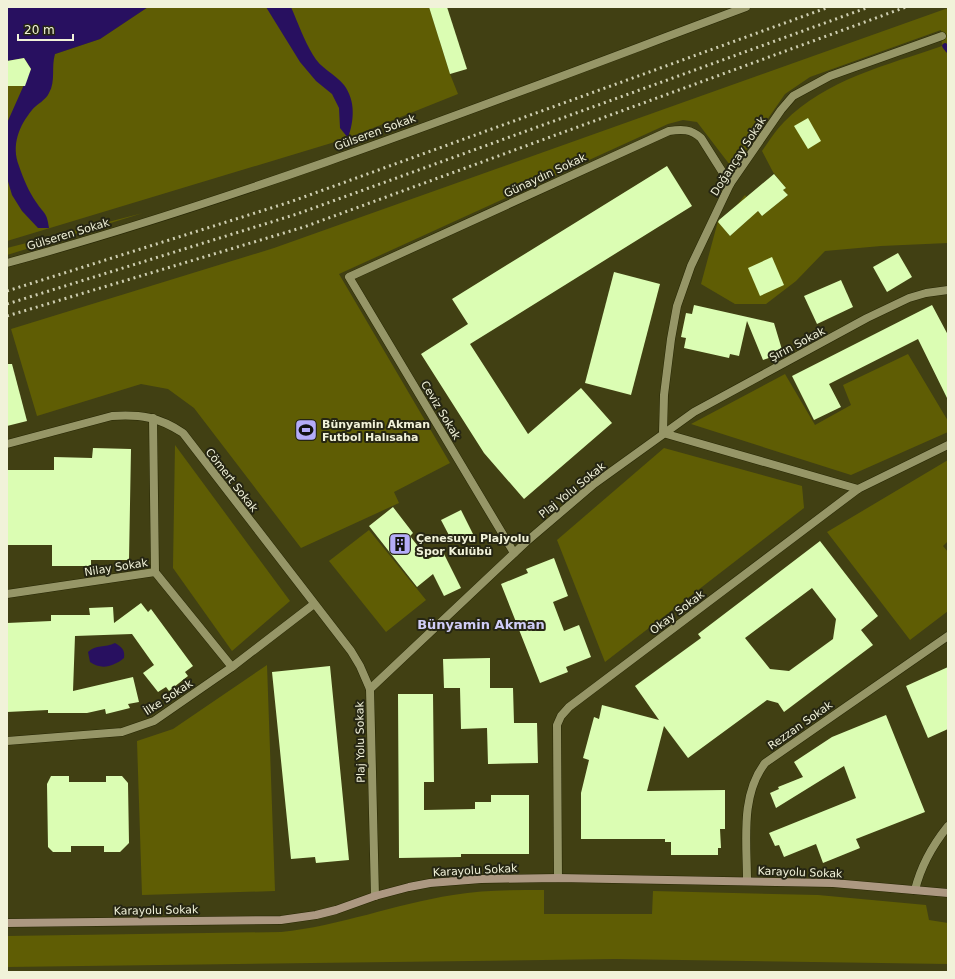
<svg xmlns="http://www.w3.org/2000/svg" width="955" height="979" font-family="'DejaVu Sans',sans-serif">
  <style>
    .green { fill: #5f5d04 }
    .water { fill: #281060 }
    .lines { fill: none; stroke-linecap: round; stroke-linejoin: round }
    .stream { stroke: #281060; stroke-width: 5.5 }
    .building { fill: #dbfdb3; fill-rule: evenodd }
    .minor-casing { stroke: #272704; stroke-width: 9 }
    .secondary-casing { stroke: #272704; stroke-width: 9 }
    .minor { stroke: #969667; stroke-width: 8 }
    .secondary { stroke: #ac9881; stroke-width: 8 }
    .rail { stroke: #ceceb1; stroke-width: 3; stroke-dasharray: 2 4; stroke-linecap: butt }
    .labels { text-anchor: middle; stroke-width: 4; stroke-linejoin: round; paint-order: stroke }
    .street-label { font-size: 11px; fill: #f1f2d9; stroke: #262613 }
    .poi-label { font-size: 11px; font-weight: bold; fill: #f1f2d9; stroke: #262613; text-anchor: start }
    .quarter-label { font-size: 13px; font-weight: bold; fill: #d0cdf8; stroke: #262613 }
  </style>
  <rect width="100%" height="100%" fill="#414013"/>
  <g class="green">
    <path d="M 148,7 L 429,7 L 450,74 L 458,94 L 348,138 L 7,241 L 7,61 L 55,54 L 100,39 Z"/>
    <path d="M 948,8 L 948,243 L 881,246 L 825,251 L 796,281 L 766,304 L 735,304 L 701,284 L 718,221 L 730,236 L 749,219 L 737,205 L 745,195 L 762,216 L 788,195 L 783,190 L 786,188 L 773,172 L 762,151 C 769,141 776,130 784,122 C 826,79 888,65 942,46 L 941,30 L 810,77 L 785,94 L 733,169 L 697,122 L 683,120 L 668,124 L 339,274 L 450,463 L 394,492 L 399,503 L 301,548 L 194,408 L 168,389 L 141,384 L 37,416 L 11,329 L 274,248 Z"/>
    <path d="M 143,213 L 7,255 L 7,248 Z"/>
    <path d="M 908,354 L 948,421 L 948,432 L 851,475 L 691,424 L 785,374 L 815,425 L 851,405 L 843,385 Z"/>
    <path d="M 175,445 L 290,601 L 232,651 L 173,568 Z"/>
    <path d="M 664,448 L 802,486 L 804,508 L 605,662 L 557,540 Z"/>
    <path d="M 948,460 L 948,541 L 943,546 L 948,552 L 948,611 L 910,640 L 827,532 Z"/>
    <path d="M 369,530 L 426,600 L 386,632 L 329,561 Z"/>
    <path d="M 267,665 L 275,891 L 142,895 L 137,741 L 173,729 Z"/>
    <path d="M 544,890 L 544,914 L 652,914 L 653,891 L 818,895 L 926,905 L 929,920 L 948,923 L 948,964 L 615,959 L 7,967 L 7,936 L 281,932 C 340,926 395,904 453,895 C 483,890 514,890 544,890 Z"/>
  </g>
  <g class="water">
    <path d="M 7,7 L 148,7 L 100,39 L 55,54 C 51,67 56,81 49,93 C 46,100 37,104 32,110 C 19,126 11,145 19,166 C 23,178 29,192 36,202 C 44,214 47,212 49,228 L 38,228 L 22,211 L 12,195 L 7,178 L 7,123 L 31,69 L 24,58 L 7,61 Z"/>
    <path d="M 266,7 L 291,7 C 298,23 304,40 313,55 C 320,68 335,74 344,85 C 356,101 354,121 348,138 L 340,128 L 339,108 L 332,94 L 316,81 L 300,62 Z"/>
    <path d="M 115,643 C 122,647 125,650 124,658 C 113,667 101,670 90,662 L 88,652 C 96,644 105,648 115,643 Z"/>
  </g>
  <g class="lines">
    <path class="stream" d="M 945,46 L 948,50"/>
  </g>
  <g class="building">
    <path d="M 429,7 L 447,7 L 467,69 L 450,74 Z"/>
    <path d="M 24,58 L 31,69 L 25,86 L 7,86 L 7,61 Z"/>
    <path d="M 808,118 L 821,141 L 808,149 L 794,126 Z"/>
    <path d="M 667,166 L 692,206 L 470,344 L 528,434 L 581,388 L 612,423 L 524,499 L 484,453 L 421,354 L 468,324 L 452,299 Z"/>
    <path d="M 774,174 L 786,188 L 783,190 L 788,195 L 762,216 L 758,211 L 730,236 L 718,222 L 719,220 Z"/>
    <path d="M 898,253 L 912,277 L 887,292 L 873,267 Z"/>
    <path d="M 772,257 L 784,285 L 760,296 L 748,268 Z"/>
    <path d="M 614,272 L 660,284 L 631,395 L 585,383 Z"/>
    <path d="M 841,280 L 853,307 L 817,324 L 804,296 Z"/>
    <path d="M 694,305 L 774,323 L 783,353 L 763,360 L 747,321 L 739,356 L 730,354 L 729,358 L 684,348 L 686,338 L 681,337 L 686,313 L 692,314 Z"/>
    <path d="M 932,305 L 948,335 L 948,400 L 918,339 L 829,384 L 841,407 L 814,420 L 792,376 Z"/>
    <path d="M 7,364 L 12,364 L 27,421 L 7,426 Z"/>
    <path d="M 93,448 L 131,449 L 129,560 L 91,560 L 91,566 L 52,566 L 52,545 L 7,545 L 7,470 L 54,470 L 54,457 L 92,458 Z"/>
    <path d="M 393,507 L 413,533 L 410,536 L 428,559 L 443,552 L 461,588 L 444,596 L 433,574 L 417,587 L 369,526 Z"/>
    <path d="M 461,510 L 473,534 L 453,543 L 441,520 Z"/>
    <path d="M 820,541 L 878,616 L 861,630 L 873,645 L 784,712 L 778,703 L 767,700 L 688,758 L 664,726 L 647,791 L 725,790 L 725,829 L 720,829 L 721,848 L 718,848 L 718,855 L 671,855 L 671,842 L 665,842 L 665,839 L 581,839 L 581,793 L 589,760 L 583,758 L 594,717 L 599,719 L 602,705 L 659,720 L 635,686 L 701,638 L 698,634 ZM 812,588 L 836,619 L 833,639 L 789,671 L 770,669 L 745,638 Z"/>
    <path d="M 554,558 L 568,596 L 553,602 L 564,631 L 579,625 L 591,657 L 566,667 L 568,672 L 540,683 L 501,584 L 528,573 L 526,569 Z"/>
    <path d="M 141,603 L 148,612 L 151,609 L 193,666 L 185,672 L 188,676 L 169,691 L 166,687 L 158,692 L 143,673 L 154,665 L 132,634 L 75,636 L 73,691 L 133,677 L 139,702 L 128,704 L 130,708 L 106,714 L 105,709 L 87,713 L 48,713 L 48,710 L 7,712 L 7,623 L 51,621 L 51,615 L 90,615 L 89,608 L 113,607 L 114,623 Z"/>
    <path d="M 490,658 L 490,688 L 513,688 L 514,723 L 537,723 L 538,763 L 488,764 L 487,728 L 461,729 L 460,688 L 444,688 L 443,659 Z"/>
    <path d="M 330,666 L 349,860 L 316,863 L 315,857 L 291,859 L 272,672 Z"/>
    <path d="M 948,667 L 948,729 L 928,738 L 906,686 Z"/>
    <path d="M 398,694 L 433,694 L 434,782 L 424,782 L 424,810 L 475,809 L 475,802 L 491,802 L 491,795 L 529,795 L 529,854 L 461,854 L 461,857 L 399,858 Z"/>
    <path d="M 886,715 L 925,812 L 856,839 L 860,848 L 823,863 L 816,844 L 784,857 L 779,845 L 775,846 L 769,833 L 856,798 L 844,766 L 776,808 L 770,793 L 779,789 L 778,787 L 803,777 L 794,762 L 832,737 Z"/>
    <path d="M 51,776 L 69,776 L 69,782 L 106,782 L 106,776 L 122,776 L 128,783 L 129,843 L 120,852 L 104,852 L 104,846 L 71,846 L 71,852 L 53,852 L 48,847 L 47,784 Z"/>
  </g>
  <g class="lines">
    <g class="minor-casing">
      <g id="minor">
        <path d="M 7,263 C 258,194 502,98 746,7"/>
        <path d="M 153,418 L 155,572"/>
        <path d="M 663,433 L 664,395 L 671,339 L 677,306 L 691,266 L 730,184 L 781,110 L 793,96 L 830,76 L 942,36"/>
        <path d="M 663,433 L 858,489"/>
        <path d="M 7,444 L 112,416 C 140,414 159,417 183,433 L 351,651 L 360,666 L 370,689 L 375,896"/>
        <path d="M 514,553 L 349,277 L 669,131 C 682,129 691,129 701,138 L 730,184"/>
        <path d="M 155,572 L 232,667"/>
        <path d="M 7,594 L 155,572"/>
        <path d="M 370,689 L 526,542 L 594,484 L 694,412 L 867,318 L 909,298 L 926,293 L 948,290"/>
        <path d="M 7,741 L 122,732 L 154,721 L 232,667 L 314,604"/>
        <path d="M 558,878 L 557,725 L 561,716 L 569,707 L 858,489 L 948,445"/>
        <path d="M 747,881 C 747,841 740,796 765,763 L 948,636"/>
        <path d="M 915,890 C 921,865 932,846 948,826"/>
      </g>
    </g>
    <g class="secondary-casing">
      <path id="secondary" d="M 7,923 L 281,920 L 316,915 L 336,910 L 375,896 L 409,887 L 430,883 L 481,879 L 558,878 L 833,883 L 948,893"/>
    </g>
    <use href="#minor" class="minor"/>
    <use href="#secondary" class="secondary"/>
    <g class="rail">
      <path d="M 7,291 L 290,202 L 829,7"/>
      <path d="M 7,304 L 297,214 L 869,7"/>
      <path d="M 7,316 L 304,227 L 906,7"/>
    </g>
  </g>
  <defs>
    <g id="stadium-square" transform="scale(1.15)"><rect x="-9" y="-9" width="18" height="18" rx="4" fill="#b4acf9" stroke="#262613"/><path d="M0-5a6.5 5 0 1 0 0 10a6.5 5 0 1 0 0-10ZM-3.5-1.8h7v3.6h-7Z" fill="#111"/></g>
    <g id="building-square" transform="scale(1.15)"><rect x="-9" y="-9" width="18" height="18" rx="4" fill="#b4acf9" stroke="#262613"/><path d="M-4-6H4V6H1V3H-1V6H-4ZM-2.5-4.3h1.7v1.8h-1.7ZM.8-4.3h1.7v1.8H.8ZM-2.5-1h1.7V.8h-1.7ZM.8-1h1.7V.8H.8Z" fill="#111"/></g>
  </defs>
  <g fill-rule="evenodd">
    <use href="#stadium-square" x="306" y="430"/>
    <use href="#building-square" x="400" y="544"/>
  </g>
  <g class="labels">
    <g class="street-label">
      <text transform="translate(375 132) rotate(-20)" y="4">Gülseren Sokak</text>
      <text transform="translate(738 156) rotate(-57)" y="4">Doğançay Sokak</text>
      <text transform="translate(545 175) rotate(-25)" y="4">Günaydın Sokak</text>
      <text transform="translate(68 234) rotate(-17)" y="4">Gülseren Sokak</text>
      <text transform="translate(797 344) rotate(-28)" y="4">Şırın Sokak</text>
      <text transform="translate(441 410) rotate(59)" y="4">Ceviz Sokak</text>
      <text transform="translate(232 480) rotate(52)" y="4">Cömert Sokak</text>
      <text transform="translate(572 490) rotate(-39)" y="4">Plaj Yolu Sokak</text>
      <text transform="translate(116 567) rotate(-9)" y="4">Nilay Sokak</text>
      <text transform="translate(677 612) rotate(-37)" y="4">Okay Sokak</text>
      <text transform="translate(168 697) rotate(-33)" y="4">İlke Sokak</text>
      <text transform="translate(800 725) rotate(-35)" y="4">Rezzan Sokak</text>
      <text transform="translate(360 742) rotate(-91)" y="4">Plaj Yolu Sokak</text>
      <text transform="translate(475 870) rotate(-3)" y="4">Karayolu Sokak</text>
      <text transform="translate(800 872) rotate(2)" y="4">Karayolu Sokak</text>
      <text transform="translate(156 910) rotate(-1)" y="4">Karayolu Sokak</text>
    </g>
    <g class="poi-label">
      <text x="322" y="428">Bünyamin Akman<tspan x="322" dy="13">Futbol Halısaha</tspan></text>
      <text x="416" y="542">Çenesuyu Plajyolu<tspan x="416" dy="13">Spor Kulübü</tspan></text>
    </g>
    <g class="quarter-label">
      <text x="481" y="629">Bünyamin Akman</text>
    </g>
  </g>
  <rect width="955" height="979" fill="none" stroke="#f1f2d9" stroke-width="16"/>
  <path d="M18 34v6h55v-6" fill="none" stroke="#f1f2d9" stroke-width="2"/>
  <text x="24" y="34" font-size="12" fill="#f1f2d9" stroke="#262613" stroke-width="3" paint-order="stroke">20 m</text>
</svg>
